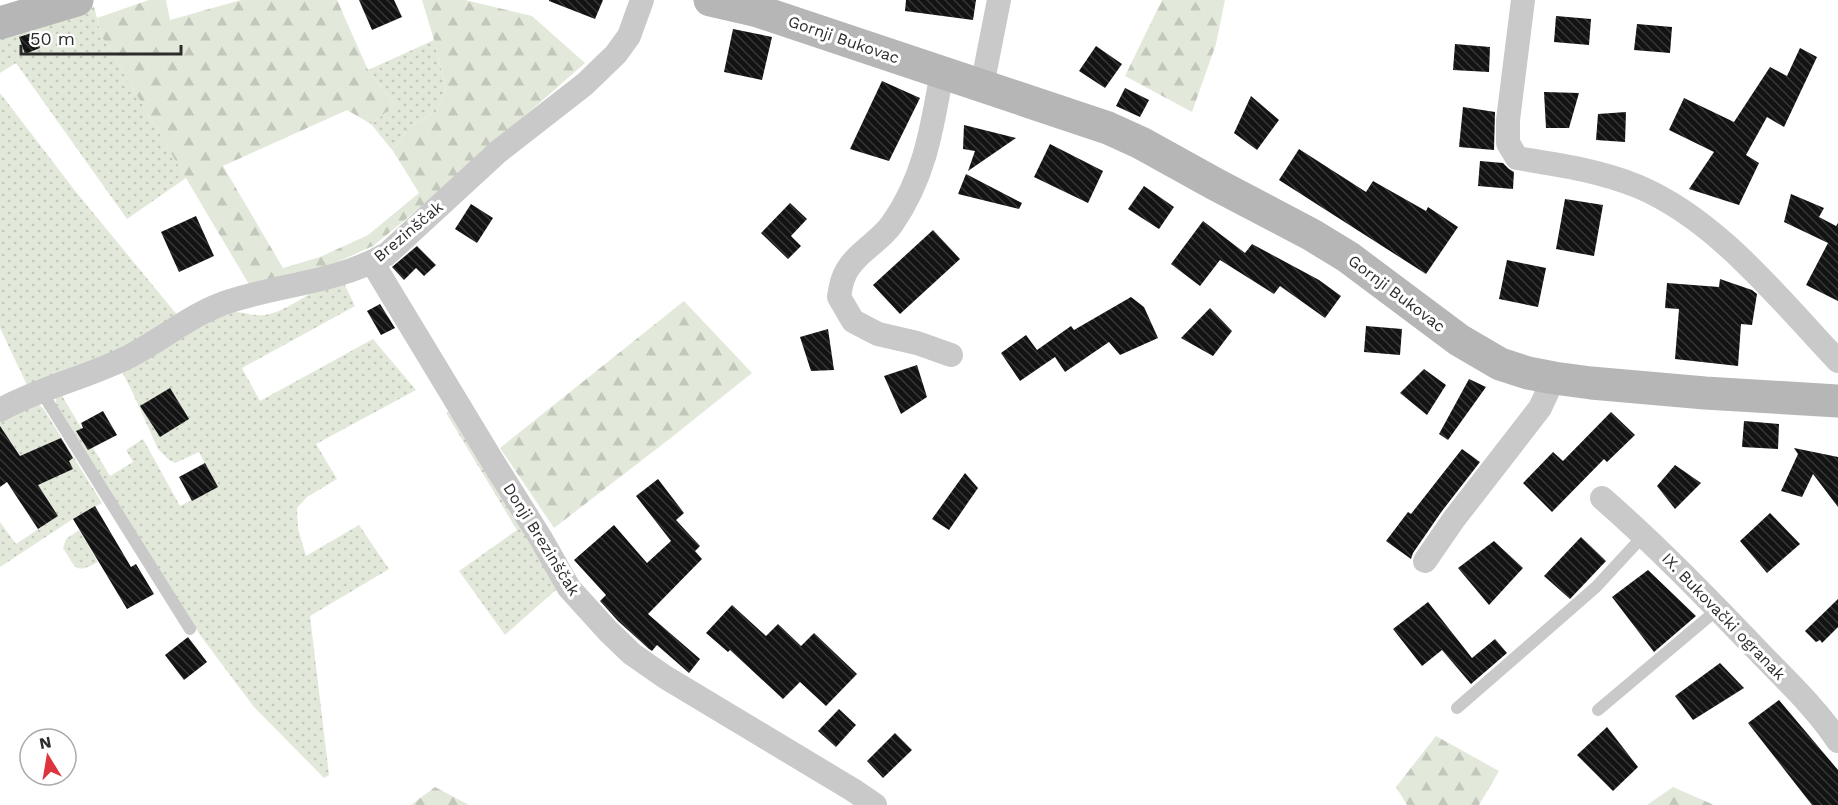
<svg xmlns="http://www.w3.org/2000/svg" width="1838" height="805" font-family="'Work Sans',sans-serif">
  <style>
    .green { fill: url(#green-dots) }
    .forest { fill: url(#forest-firs) }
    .building { fill: url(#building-back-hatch) }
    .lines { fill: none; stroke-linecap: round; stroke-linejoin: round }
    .lane { stroke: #c9c9c9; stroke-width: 12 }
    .street { stroke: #c9c9c9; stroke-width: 24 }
    .secondary { stroke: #b6b6b6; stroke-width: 33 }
    .labels { text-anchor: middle; stroke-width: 6; stroke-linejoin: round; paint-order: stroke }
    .street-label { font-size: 16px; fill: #2c2c2c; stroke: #fff }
  </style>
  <defs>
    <pattern id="green-dots" width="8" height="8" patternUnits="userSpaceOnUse" patternTransform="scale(1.5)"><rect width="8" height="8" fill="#e2e9da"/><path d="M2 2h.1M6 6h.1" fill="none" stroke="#c2c8bb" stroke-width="1.8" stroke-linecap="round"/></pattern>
    <pattern id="forest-firs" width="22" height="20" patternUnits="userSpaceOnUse" patternTransform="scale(1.5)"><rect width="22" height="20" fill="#e2e9da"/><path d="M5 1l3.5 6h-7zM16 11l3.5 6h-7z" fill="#c2c8bb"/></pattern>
    <pattern id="building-back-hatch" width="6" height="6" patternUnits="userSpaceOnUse" patternTransform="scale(1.5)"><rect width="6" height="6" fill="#131313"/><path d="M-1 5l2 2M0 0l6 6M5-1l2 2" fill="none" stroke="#363636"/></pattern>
  </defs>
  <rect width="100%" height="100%" fill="#fff"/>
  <g class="green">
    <path d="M 94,6 L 101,35 L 186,178 L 127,219 L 16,63 L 0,73 L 0,36 Z"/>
    <path d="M 434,40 L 446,90 L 436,112 L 410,126 L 393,151 L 371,124 L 395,105 L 368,70 Z"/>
    <path d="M 0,93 L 76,192 L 178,316 L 129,348 L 27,385 L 0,328 Z"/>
    <path d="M 343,281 L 355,306 L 242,368 L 260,401 L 373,339 L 416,390 L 316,444 L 337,479 L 307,497 L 297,508 L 298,529 L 306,556 L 359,525 L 389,569 L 310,616 L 329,775 L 324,778 L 254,707 L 200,635 L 56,404 L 56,398 L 61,394 L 110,476 L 133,462 L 126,450 L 143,439 L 180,506 L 217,487 L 199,452 L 175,463 L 169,460 L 158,449 L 130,387 L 121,370 L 223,314 C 242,308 248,317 265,315 C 283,312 296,301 312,293 C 322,289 332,285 343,281 Z"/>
    <path d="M 38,404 L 43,408 L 102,503 L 73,519 L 0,567 L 0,522 L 16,544 L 58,516 L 42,491 L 21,504 L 10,487 L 31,473 L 10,440 L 0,447 L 0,421 Z"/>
    <path d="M 453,409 L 557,589 L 505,635 L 459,571 L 517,530 L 446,413 Z"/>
    <path d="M 79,530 L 98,562 C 74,575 76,568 63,548 L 66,539 Z"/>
  </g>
  <g class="forest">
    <path d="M 149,0 L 166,0 L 170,20 L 241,0 L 337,0 L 368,70 L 395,105 L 371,124 L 347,110 L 223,166 L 283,268 L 320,257 L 368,235 L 419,193 L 393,151 L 410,126 L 436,112 L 446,90 L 434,40 L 422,0 L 465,0 L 532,16 L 585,63 L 427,202 L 373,246 L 324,268 L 250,286 L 101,35 L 97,18 Z"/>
    <path d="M 1162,0 L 1225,0 L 1216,44 L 1192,112 L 1125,76 Z"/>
    <path d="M 684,301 L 752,373 L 672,437 L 554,528 L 500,448 Z"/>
    <path d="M 1436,736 L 1499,771 L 1479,805 L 1407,805 L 1396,787 Z"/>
    <path d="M 435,787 L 469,805 L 411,805 Z"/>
    <path d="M 1673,787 L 1714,805 L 1647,805 Z"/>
  </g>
  <g class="building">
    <path d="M 359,0 L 394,0 L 402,17 L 372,30 Z"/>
    <path d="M 549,0 L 603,0 L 595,19 L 549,1 Z"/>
    <path d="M 906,0 L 976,0 L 973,20 L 905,11 Z"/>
    <path d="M 1556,16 L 1591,19 L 1589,45 L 1554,42 Z"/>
    <path d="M 1637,24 L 1672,27 L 1670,53 L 1634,50 Z"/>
    <path d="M 733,29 L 772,37 L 762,80 L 724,72 Z"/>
    <path d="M 35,32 L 40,48 L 25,54 L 19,37 Z"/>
    <path d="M 1455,44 L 1490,47 L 1489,72 L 1453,70 Z"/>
    <path d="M 1096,46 L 1122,64 L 1105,88 L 1079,71 Z"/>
    <path d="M 1800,48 L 1817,57 L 1784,127 L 1767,117 L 1746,155 L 1759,163 L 1739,205 L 1689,189 L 1714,152 L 1669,130 L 1684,98 L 1734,122 L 1770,67 L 1787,76 Z"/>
    <path d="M 882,81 L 920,98 L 889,161 L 850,149 Z"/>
    <path d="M 1125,88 L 1149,100 L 1140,117 L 1116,106 Z"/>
    <path d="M 1544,92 L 1579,93 L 1569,128 L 1546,128 Z"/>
    <path d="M 1251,96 L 1279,120 L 1257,150 L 1234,133 Z"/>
    <path d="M 1463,107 L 1495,112 L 1494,150 L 1459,147 Z"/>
    <path d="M 1626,112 L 1625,142 L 1596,140 L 1598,114 Z"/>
    <path d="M 964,125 L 1016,138 L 968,171 L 975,151 L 963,149 Z"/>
    <path d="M 1050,144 L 1103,171 L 1088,203 L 1034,177 Z"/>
    <path d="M 1299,149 L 1366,192 L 1373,181 L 1426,211 L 1428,207 L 1458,227 L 1426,274 L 1279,180 Z"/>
    <path d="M 1480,161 L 1503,163 L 1509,169 L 1514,172 L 1513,189 L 1478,186 Z"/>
    <path d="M 966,174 L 1022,203 L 1019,209 L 958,194 Z"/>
    <path d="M 1144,186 L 1174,207 L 1159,229 L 1128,209 Z"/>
    <path d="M 1791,194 L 1824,208 L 1819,217 L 1836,226 L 1838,223 L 1838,301 L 1806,285 L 1828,243 L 1784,222 Z"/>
    <path d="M 1565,199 L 1603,205 L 1594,256 L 1556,249 Z"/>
    <path d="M 790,203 L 807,219 L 791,236 L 801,246 L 788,259 L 761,233 Z"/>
    <path d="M 471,204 L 493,218 L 477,243 L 455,229 Z"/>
    <path d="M 196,216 L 214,256 L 179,272 L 161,232 Z"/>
    <path d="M 1203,221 L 1245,253 L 1252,244 L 1319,280 L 1341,296 L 1325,318 L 1280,286 L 1274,294 L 1220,260 L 1200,286 L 1171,264 Z"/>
    <path d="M 933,230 L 960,259 L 900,314 L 873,285 Z"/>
    <path d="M 417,246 L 436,265 L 424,276 L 416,268 L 404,280 L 392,267 Z"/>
    <path d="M 1507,260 L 1546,268 L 1538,307 L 1499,299 Z"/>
    <path d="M 1720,279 L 1752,290 L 1757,294 L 1752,325 L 1741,324 L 1738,366 L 1675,359 L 1679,309 L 1665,308 L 1667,283 L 1719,287 Z"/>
    <path d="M 1131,297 L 1144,307 L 1158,338 L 1120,355 L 1109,342 L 1065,372 L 1055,357 L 1020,381 L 1001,353 L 1026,335 L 1037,350 L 1071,326 L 1074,330 Z"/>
    <path d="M 380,304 L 395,328 L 381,335 L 367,311 Z"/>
    <path d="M 1210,308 L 1232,331 L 1213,356 L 1181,338 Z"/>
    <path d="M 1366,326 L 1402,329 L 1400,355 L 1364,352 Z"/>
    <path d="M 828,329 L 834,370 L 811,371 L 800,337 Z"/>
    <path d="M 917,365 L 927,397 L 901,414 L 884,376 Z"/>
    <path d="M 1424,369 L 1446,385 L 1427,415 L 1400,393 Z"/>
    <path d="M 1469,379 L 1486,387 L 1448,440 L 1439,434 Z"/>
    <path d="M 170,388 L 189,419 L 160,437 L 140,406 Z"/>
    <path d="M 103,411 L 117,435 L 88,450 L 76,431 L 83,428 L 81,423 Z"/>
    <path d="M 1611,412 L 1635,435 L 1607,462 L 1604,459 L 1552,512 L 1523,483 L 1553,452 L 1563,461 Z"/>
    <path d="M 1744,421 L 1779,424 L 1778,449 L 1742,447 Z"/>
    <path d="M 0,426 L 20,456 L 61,438 L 73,458 L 69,461 L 73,469 L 38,485 L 58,516 L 38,529 L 7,482 L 0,487 Z"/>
    <path d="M 1794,448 L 1838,457 L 1838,507 L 1813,474 L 1802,497 L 1781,491 L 1798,454 Z"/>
    <path d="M 1462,449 L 1480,462 L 1442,511 L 1413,553 L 1411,559 L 1386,541 L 1408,512 L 1411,514 Z"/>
    <path d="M 205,463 L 218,487 L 192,501 L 179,477 Z"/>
    <path d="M 1675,465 L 1701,483 L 1675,509 L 1657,486 Z"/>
    <path d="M 965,473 L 978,488 L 949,530 L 932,519 Z"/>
    <path d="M 658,479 L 684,513 L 676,520 L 700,546 L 695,551 L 702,559 L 648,614 L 700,659 L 689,673 L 657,645 L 652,651 L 649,649 L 618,621 L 600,601 L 606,595 L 574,560 L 614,525 L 647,563 L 671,541 L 636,496 Z"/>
    <path d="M 95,506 L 131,567 L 136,564 L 154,594 L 127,609 L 73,519 Z"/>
    <path d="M 1770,513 L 1800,544 L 1767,573 L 1740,541 Z"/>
    <path d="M 1581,537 L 1606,561 L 1570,599 L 1544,576 Z"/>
    <path d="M 1494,541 L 1523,568 L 1489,605 L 1458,568 Z"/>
    <path d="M 1648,570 L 1696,616 L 1654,652 L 1612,597 Z"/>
    <path d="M 1838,599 L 1838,627 L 1822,643 L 1820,640 L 1816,642 L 1805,631 Z"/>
    <path d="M 1428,602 L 1472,658 L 1495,639 L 1507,653 L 1471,684 L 1442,650 L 1422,666 L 1393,629 Z"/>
    <path d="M 732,605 L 766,636 L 778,624 L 801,646 L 814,633 L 857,674 L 826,706 L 800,682 L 783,699 L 730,650 L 728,652 L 706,633 Z"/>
    <path d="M 188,637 L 207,662 L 184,680 L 165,655 Z"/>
    <path d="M 1720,663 L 1744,688 L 1693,720 L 1675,696 Z"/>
    <path d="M 1779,700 L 1838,770 L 1838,805 L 1812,805 L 1748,723 Z"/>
    <path d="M 839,709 L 856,725 L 836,747 L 818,731 Z"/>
    <path d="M 1607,727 L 1638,767 L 1613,791 L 1577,755 Z"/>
    <path d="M 895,733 L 912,750 L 883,778 L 867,761 Z"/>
  </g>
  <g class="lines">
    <g class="lane">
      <path d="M 41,391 L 190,629"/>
      <path d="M 1457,708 L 1596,587 L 1644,535"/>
      <path d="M 1598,710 L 1718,609"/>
    </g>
    <g class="street">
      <path d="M 1523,0 L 1508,120 L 1508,143 L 1517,158 C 1558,165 1598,170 1637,186 C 1717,219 1780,300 1838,361"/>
      <path d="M 942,72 C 932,128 925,177 892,224 C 878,244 851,255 843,279 C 841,284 840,291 839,297 L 853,321 L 878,334 L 917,343 L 951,355"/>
      <path d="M 982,86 L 999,0"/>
      <path d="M 372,262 L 493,462 L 540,537 L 569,588 L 608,631 L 632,654 L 665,677 L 853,790 L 875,805"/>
      <path d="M 0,410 C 40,388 85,378 126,358 C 162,340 192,313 230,301 C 283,284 338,282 387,254 L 499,151 L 585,84 L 616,54 L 629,36 L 642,0"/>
      <path d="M 1602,498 C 1657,546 1708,599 1759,652 C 1787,681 1816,708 1838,741"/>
      <path d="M 1425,561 L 1454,519 L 1540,408 L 1554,378"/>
    </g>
    <g class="secondary">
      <path d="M 710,0 L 758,11 L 1108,128 L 1141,143 L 1215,184 L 1312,235 L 1348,257 L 1459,340 L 1500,364 L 1528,373 L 1554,378 L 1591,383 L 1705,393 L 1838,401"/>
      <path d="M 0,23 L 77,0"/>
    </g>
  </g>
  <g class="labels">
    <g class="street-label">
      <text transform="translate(844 39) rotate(19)" y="6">Gornji Bukovac</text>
      <text transform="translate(408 231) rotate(-40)" y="6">Brezinščak</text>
      <text transform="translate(1397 293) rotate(37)" y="6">Gornji Bukovac</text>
      <text transform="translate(542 539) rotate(58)" y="6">Donji Brezinščak</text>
      <text transform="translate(1724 616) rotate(46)" y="6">IX. Bukovački ogranak</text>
    </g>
  </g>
  <g transform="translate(48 757) rotate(349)"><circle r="28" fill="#ffffff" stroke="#ababab" stroke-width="1.5"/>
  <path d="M0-4.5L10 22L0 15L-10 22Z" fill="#dc353e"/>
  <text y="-9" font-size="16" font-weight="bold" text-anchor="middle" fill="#2c2c2c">N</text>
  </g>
  <path d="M21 45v9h160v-9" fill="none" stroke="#2c2c2c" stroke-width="3"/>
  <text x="30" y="45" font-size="18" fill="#2c2c2c" stroke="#ffffff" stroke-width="4.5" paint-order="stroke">50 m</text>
</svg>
